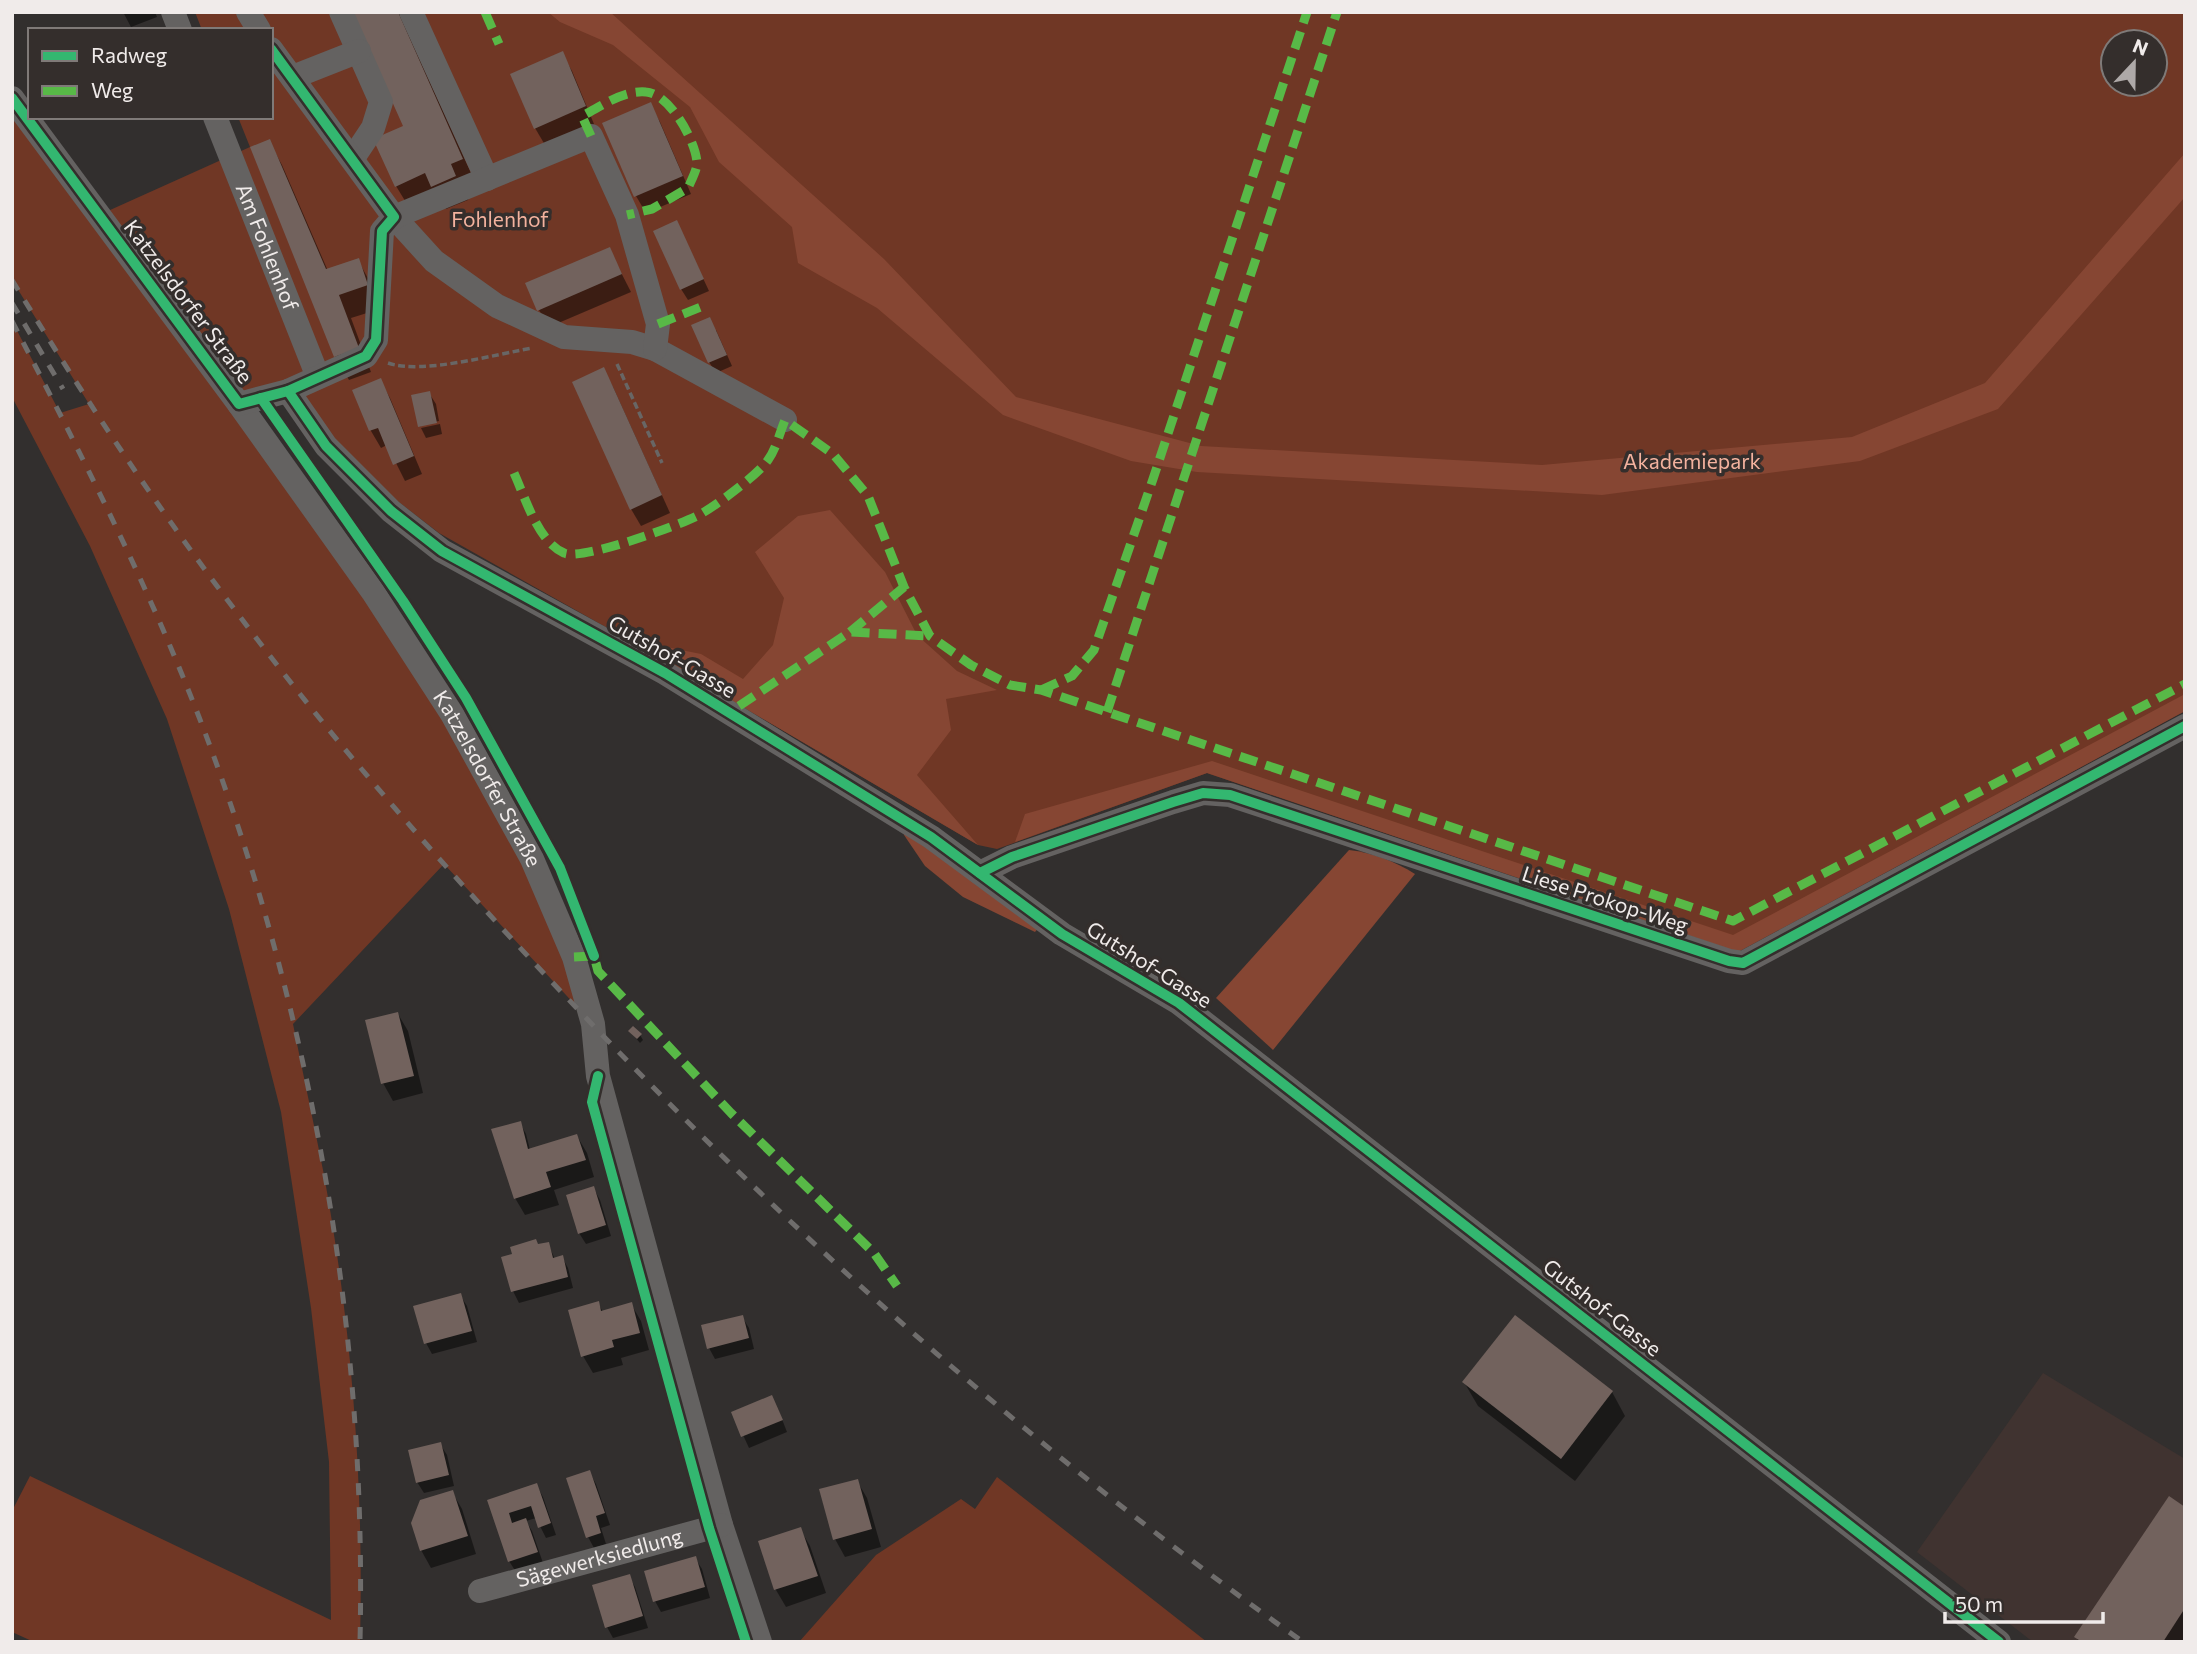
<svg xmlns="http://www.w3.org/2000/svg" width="2197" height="1654" font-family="Commissioner,sans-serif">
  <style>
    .built { fill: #403330 }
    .green { fill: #703725; fill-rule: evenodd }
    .forest { fill: #864633 }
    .shadow { fill: #0007 }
    .building { fill: #72625d }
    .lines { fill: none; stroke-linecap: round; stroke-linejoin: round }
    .path { stroke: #686665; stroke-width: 3.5; stroke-dasharray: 7 3.5; stroke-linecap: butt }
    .minor { stroke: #646261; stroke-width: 24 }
    .rail { stroke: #6f6d6c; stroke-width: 5; stroke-dasharray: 12 12; stroke-linecap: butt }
    .quiet { stroke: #58b947; stroke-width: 9; stroke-dasharray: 18 9; stroke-linecap: butt }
    .cycleway-casing { stroke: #342e2c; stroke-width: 15 }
    .cycleway { stroke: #33b770; stroke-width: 10 }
    .labels { text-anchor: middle; stroke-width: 7; stroke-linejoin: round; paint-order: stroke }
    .park-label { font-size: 21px; fill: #f3b29e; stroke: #342e2c }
    .street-label { font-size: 21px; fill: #f0ebea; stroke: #342e2c }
  </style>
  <rect width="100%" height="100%" fill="#322f2e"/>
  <path class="built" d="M 2043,1373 L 2185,1459 L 2185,1642 L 2033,1642 L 1917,1552 Z"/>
  <g class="green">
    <path d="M 195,12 L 2185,12 L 2185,711 L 1738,952 L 1207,773 L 997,849 L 978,845 L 627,639 L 439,533 L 326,446 L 288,391 L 240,404 L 532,859 L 593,1024 L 444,864 L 293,1024 C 303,1074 314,1124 324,1175 C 352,1328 364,1486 360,1642 L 34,1642 L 12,1632 L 12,1511 L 30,1476 L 331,1620 L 329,1462 L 311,1308 L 281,1112 L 229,909 L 167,719 L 90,546 L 12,397 L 12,321 L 60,413 L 89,404 L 12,280 L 12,98 L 99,215 L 250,147 L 238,117 L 271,117 L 271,30 L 202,30 ZM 2113,42 L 2155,42 L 2155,84 L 2113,84 Z"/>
    <path d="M 997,1477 L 1207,1642 L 799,1642 L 876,1555 L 961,1499 L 975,1509 Z"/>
  </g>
  <g class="forest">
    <path d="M 548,12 L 610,12 L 884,259 L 1016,397 L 1201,446 L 1542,465 L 1852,437 L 1985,383 L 2185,153 L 2185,197 L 1998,409 L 1860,461 L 1602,495 L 1197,472 L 1131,461 L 1003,415 L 877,308 L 798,263 L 792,227 L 719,162 L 690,107 L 613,45 L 560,22 Z"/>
    <path d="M 830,510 L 885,572 L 917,635 L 957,671 L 997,690 L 946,699 L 951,730 L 917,775 L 978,845 L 627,639 L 701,654 L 743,679 L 773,645 L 784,598 L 755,552 L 798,516 Z"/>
    <path d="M 2185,694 L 2185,711 L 1738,952 L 1207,773 L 1015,842 L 1025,814 L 1212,761 L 1733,935 Z"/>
    <path d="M 903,830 L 1039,927 L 1035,932 L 963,897 L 925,866 L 904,835 Z"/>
    <path d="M 1349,850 C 1374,853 1394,861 1415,874 L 1273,1050 L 1216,998 Z"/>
  </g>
  <g class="shadow">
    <path d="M 123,12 L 155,12 L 157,17 L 131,27 Z"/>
    <path d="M 353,12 L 399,12 L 475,182 L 468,200 L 446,209 L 439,196 L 410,209 L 396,186 L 405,127 Z"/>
    <path d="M 562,54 L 572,71 L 594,124 L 545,145 L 535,128 Z"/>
    <path d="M 650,104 L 660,122 L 691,194 L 646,213 L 636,196 Z"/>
    <path d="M 269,141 L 282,165 L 328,271 L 358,260 L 371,284 L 380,309 L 351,318 L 371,372 L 349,380 L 336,357 Z"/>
    <path d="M 682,233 L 709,291 L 688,300 L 681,289 Z"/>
    <path d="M 609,249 L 631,292 L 549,327 L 539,310 Z"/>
    <path d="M 716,330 L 732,366 L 716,373 L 709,362 Z"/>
    <path d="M 603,369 L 613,387 L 670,513 L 641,526 L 631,509 Z"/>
    <path d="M 380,380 L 390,398 L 422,474 L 405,481 L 387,445 L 381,448 L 371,431 L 354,391 Z"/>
    <path d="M 429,393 L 436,404 L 439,421 L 420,425 L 420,428 L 420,427 Z"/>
    <path d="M 440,424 L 442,434 L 426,438 L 421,428 Z"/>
    <path d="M 398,1014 L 408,1031 L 423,1093 L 393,1101 L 383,1083 Z"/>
    <path d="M 630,1031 L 640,1035 L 643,1040 L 640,1043 Z"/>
    <path d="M 520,1123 L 526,1134 L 530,1150 L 577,1136 L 587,1153 L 594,1177 L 554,1190 L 559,1205 L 525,1215 L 515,1198 Z"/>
    <path d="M 594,1189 L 600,1200 L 611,1236 L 586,1244 L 579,1233 Z"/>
    <path d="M 548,1244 L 555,1259 L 562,1257 L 568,1268 L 573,1288 L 519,1303 L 513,1291 L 515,1256 Z"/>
    <path d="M 460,1295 L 467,1306 L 477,1342 L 432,1354 L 426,1343 Z"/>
    <path d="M 598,1303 L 603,1312 L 631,1304 L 641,1321 L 649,1350 L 621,1358 L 623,1365 L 593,1373 L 583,1356 Z"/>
    <path d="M 742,1317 L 749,1328 L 754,1349 L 715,1359 L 709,1348 Z"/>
    <path d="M 1464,1382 L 1612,1392 L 1625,1416 L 1575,1481 L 1478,1406 Z"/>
    <path d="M 778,1409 L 787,1432 L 749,1448 L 733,1413 Z"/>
    <path d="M 440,1444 L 447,1455 L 454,1486 L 424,1493 L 417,1482 Z"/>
    <path d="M 590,1473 L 596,1484 L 610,1525 L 601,1528 L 606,1544 L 594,1548 L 588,1537 Z"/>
    <path d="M 857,1481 L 867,1498 L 881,1547 L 845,1557 L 835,1539 Z"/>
    <path d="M 537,1486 L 543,1497 L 556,1535 L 546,1538 L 536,1518 L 526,1521 L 532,1531 L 543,1563 L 516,1572 L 509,1561 L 489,1502 Z"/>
    <path d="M 452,1492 L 462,1509 L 476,1554 L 431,1568 L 421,1550 Z"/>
    <path d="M 2185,1509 L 2185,1642 L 2079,1642 L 2076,1637 Z"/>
    <path d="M 800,1529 L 810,1546 L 826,1593 L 786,1607 L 776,1590 L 760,1542 Z"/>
    <path d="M 695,1558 L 702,1569 L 710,1598 L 661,1612 L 655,1601 Z"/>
    <path d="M 629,1576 L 635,1587 L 648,1628 L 613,1638 L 607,1627 Z"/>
  </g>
  <g class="building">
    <path d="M 352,12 L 398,12 L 463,159 L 451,164 L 456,176 L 431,187 L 425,173 L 395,187 L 373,139 L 403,126 Z"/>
    <path d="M 563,51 L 586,106 L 534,129 L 510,74 Z"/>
    <path d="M 651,102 L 683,176 L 634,197 L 602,123 Z"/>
    <path d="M 270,139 L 326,269 L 359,258 L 368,285 L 339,295 L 359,348 L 334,357 L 250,147 Z"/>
    <path d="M 677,220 L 704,279 L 680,290 L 653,231 Z"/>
    <path d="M 610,247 L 622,274 L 537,311 L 525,283 Z"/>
    <path d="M 710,317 L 727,355 L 708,363 L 691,325 Z"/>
    <path d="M 604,367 L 662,495 L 630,510 L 572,382 Z"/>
    <path d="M 381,378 L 414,456 L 393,465 L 378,428 L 369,431 L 352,390 Z"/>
    <path d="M 430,391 L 437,423 L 418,427 L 411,395 Z"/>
    <path d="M 398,1012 L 414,1076 L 381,1084 L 365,1020 Z"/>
    <path d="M 633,1026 L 642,1034 L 637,1039 L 628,1031 Z"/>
    <path d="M 521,1121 L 528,1149 L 577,1134 L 586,1160 L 546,1172 L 551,1187 L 514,1199 L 491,1129 Z"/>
    <path d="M 594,1186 L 606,1225 L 578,1234 L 566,1195 Z"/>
    <path d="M 536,1239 L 538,1244 L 549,1242 L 553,1258 L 563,1255 L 568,1277 L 511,1292 L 501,1257 L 512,1254 L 510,1247 Z"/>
    <path d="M 461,1293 L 472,1331 L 424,1344 L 413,1306 Z"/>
    <path d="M 599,1301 L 601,1311 L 632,1302 L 640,1333 L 612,1340 L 614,1347 L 581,1357 L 568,1310 Z"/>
    <path d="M 743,1315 L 749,1338 L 707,1349 L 701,1325 Z"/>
    <path d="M 1515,1315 L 1613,1391 L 1561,1459 L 1462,1382 Z"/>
    <path d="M 772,1395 L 783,1420 L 741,1437 L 731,1412 Z"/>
    <path d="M 441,1442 L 449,1475 L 416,1483 L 408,1450 Z"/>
    <path d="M 590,1470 L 605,1513 L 596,1516 L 601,1533 L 586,1538 L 566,1478 Z"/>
    <path d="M 858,1479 L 872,1529 L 833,1540 L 819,1489 Z"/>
    <path d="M 537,1483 L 551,1523 L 538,1528 L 531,1506 L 509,1513 L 512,1523 L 526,1518 L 538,1552 L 508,1562 L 487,1500 Z"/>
    <path d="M 453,1490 L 468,1536 L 420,1551 L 411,1523 L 420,1500 Z"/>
    <path d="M 2169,1496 L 2185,1507 L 2185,1608 L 2163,1642 L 2082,1642 L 2074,1637 Z"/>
    <path d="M 801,1527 L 818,1576 L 774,1590 L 758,1541 Z"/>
    <path d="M 696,1556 L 705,1587 L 653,1602 L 644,1571 Z"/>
    <path d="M 630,1574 L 643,1616 L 605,1628 L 592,1585 Z"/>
  </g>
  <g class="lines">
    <g class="path">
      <path d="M 388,363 C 422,375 496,354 533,348"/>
      <path d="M 617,364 L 662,463"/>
    </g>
    <g class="minor">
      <path d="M 173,12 L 180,30"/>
      <path d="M 248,12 L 259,30"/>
      <path d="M 341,12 L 381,102 L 373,128 L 353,158"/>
      <path d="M 411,12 L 487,179"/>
      <path d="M 271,49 L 394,217 L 434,261 L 497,306 L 564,337 L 632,342 L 655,349 L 785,420"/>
      <path d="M 293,77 L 359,51"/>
      <path id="s1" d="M 12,98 L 239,404 L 373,592 L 452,714 L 532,859 L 574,957 L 593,1024 L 598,1076 L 721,1525 L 760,1642"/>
      <path id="s2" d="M 215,117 L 318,377"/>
      <path d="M 288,391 L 326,446 L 391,511 L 442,551 L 665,673 L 931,837 L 1062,934 L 1179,1003 L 1999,1642"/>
      <path d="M 239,404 L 288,391 L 366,356 L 376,340 L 382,231 L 394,217 L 591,136 L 627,215 L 658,324 L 655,349"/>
      <path d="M 980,873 L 1012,857 L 1173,802 L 1203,793 L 1230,795 L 1729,961 L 1743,963 L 2185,726"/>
      <path id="s3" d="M 480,1591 L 721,1525"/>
    </g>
    <g class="rail">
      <path d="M 12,280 C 83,396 158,509 241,618 C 347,759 466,892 588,1020 C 808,1251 1043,1457 1303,1642"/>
      <path d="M 12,303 L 63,389"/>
      <path d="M 12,321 C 81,454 150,588 204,730 C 313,1019 367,1332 360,1642"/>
    </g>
    <g class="quiet">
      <path d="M 485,12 L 499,44"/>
      <path d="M 591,136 L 582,116 C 602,106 623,90 646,92 C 669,93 696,141 697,163 C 697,170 691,181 688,188 L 652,209 L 627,215"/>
      <path d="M 658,324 L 706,305"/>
      <path d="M 514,473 C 525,497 538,542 564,553 C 581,561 677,526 697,516 C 713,508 759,474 768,460 C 776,449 780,432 785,420 L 833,454 L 868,496 L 904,587 L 930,636 L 971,665 L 1010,685 L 1041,690 L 1733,921 L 2185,684"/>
      <path d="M 850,632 L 904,587"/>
      <path d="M 1041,690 L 1072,676 L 1094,650 L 1153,479 L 1307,12"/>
      <path d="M 739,706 L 850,632 L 930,636"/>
      <path d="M 1107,712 L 1337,12"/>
      <path d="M 574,957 L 594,956 L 598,971 L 731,1113 L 874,1253 L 897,1286"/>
    </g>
    <g class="cycleway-casing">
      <g id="cycleway">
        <path d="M 12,98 L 239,404 L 288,391 L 366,356 L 376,340 L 382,231 L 394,217 L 271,49"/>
        <path d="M 288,391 L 326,446 L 391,511 L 442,551 L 665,673 L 931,837 L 1062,934 L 1179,1003 L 1999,1642"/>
        <path d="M 261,398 L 403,601 L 466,698 L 560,868 L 594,956"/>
        <path d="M 980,873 L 1012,857 L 1173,802 L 1203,793 L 1230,795 L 1729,961 L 1743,963 L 2185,726"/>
        <path d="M 598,1076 L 592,1102 L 709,1528 L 746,1642"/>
      </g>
    </g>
    <use href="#cycleway" class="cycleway"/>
  </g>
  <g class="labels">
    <g class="park-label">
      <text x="500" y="227">Fohlenhof</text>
      <text x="1692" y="469">Akademiepark</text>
    </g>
    <g class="street-label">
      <text dy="7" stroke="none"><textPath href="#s2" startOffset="140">Am Fohlenhof</textPath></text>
      <text transform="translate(188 302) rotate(53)" y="7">Katzelsdorfer Straße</text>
      <text transform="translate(672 657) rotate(30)" y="7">Gutshof-Gasse</text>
      <text dy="7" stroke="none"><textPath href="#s1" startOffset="831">Katzelsdorfer Straße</textPath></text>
      <text transform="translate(1605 900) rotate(18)" y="7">Liese Prokop-Weg</text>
      <text transform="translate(1149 965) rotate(32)" y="7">Gutshof-Gasse</text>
      <text transform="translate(1602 1308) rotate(38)" y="7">Gutshof-Gasse</text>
      <text dy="7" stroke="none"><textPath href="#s3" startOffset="124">Sägewerksiedlung</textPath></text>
    </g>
  </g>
  <rect width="2197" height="1654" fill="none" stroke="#f0ebea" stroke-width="28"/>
  <rect x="28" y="28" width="245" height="91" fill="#342e2c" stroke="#7f7a78" stroke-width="2"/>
  <rect x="42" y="51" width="35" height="10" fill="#33b770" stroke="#7f7a78" stroke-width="2"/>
  <text x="91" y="63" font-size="21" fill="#f0ebea">Radweg</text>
  <rect x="42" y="86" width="35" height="10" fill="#58b947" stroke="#7f7a78" stroke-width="2"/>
  <text x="91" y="98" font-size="21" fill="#f0ebea">Weg</text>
  <g transform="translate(2134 63) rotate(22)"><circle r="33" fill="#342e2c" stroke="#7f7a78" stroke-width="2"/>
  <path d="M0-5L12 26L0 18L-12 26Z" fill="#aea9a8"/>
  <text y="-10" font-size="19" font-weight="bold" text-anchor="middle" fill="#f0ebea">N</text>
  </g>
  <path d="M1945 1612v10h158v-10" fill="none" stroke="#f0ebea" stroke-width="3.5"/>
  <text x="1955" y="1612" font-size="21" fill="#f0ebea" stroke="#342e2c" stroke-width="5" paint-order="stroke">50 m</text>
</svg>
